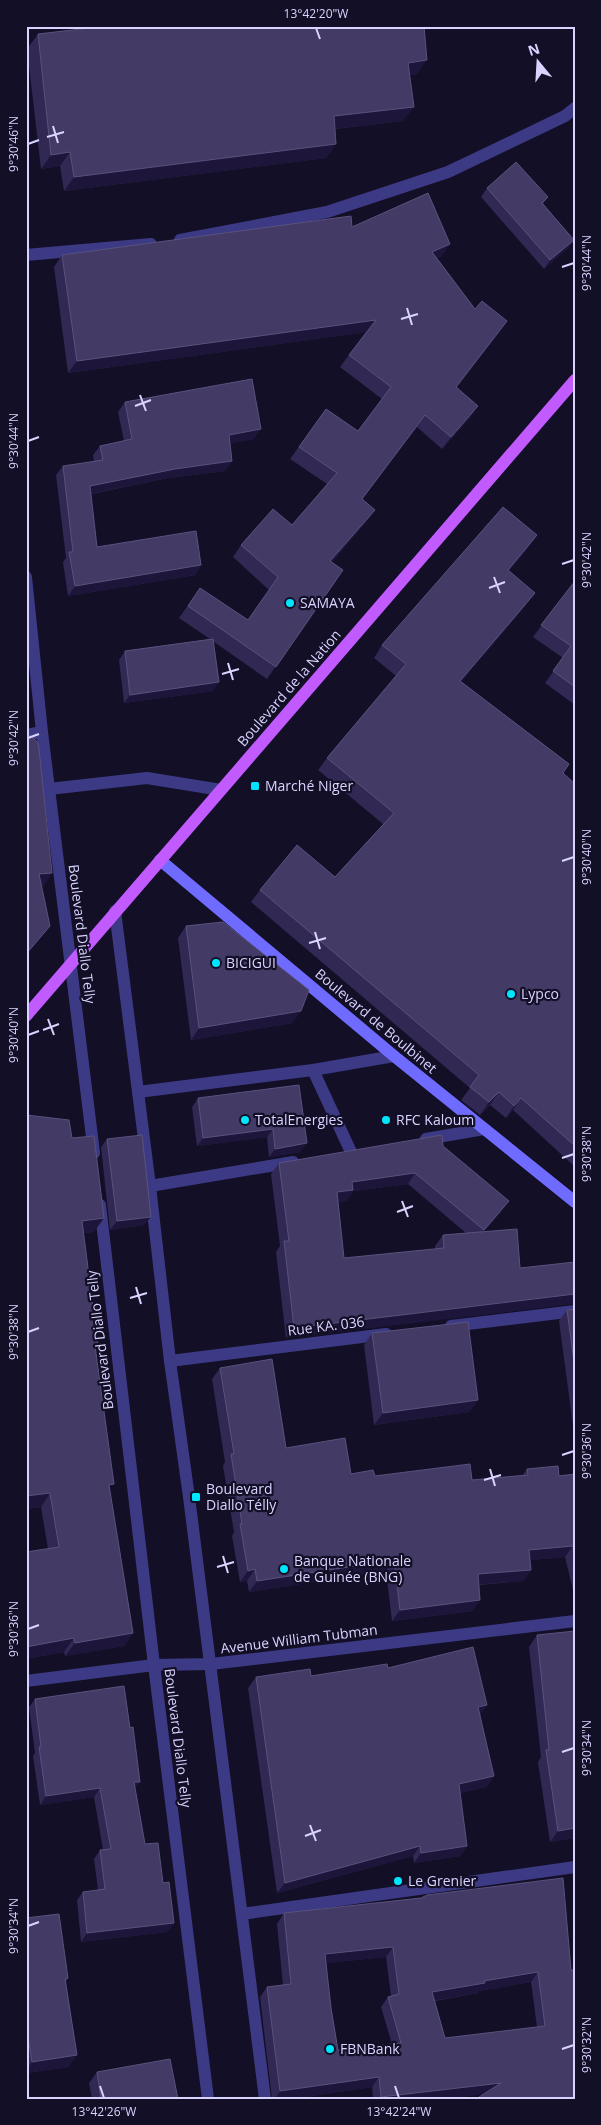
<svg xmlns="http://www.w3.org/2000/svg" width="601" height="2125" font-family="'Open Sans',sans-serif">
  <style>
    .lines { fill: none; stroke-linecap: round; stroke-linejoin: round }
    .service { stroke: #3d3a85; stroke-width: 12 }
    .minor { stroke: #3d3a85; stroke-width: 12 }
    .tertiary { stroke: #3d3a85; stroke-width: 12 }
    .secondary { stroke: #6f6bff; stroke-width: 12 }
    .primary { stroke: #c25bff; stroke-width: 12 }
    .wall { fill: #312854; fill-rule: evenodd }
    .shaded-wall { fill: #1d163a }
    .building { fill: #433a66; stroke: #5a527e; fill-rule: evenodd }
    .ticks { fill: none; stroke: #d9d4ff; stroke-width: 2 }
    .poi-dot { fill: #00e5ff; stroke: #130f26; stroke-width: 2 }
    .labels { text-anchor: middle; stroke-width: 4.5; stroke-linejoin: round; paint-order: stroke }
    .poi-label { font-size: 14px; fill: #d9d4ff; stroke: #130f26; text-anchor: start }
    .street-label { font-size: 14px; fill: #d9d4ff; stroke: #130f26 }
    .neatline { fill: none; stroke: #d9d4ff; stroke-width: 2 }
    .ticks-label { font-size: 12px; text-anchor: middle; fill: #d9d4ff }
  </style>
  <rect width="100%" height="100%" fill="#130f26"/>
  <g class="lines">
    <g class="service">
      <path d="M 180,240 L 327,212 L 448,172 L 565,116 L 575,108"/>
      <path d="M 26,255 L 151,244"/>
      <path d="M 49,789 L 147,778 L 221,790"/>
      <path d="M 313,1070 L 351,1152"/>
      <path d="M 138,1092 L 313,1070 L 394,1056"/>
      <path d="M 242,1914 L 575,1867"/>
    </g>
    <g class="minor">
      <path d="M 26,735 L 42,732"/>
      <path d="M 426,1139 L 484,1129"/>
      <path d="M 150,1186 L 293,1162"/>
      <path d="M 451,1326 L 575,1311"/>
      <path d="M 170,1361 L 386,1334"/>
      <path d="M 26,1681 L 154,1665 L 211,1664 L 575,1621"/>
    </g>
    <g class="tertiary">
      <path d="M 26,577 L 42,732 L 94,1153"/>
      <path d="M 115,911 L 150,1186 L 170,1361 L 189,1497 L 265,2099"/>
      <path d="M 100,1205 L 154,1665 L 208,2099"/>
    </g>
    <path class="secondary" d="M 160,860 L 394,1056 L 575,1202"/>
    <path class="primary" d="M 26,1016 L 575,380"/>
  </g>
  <g class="wall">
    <path d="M 38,34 L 417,74 L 410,75 L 403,121 L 335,129 L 336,144 L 326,158 L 64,191 L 60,166 L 41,169 L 27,49 Z"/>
    <path d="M 487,188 L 548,197 L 543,204 L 574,240 L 568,248 L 544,269 L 481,197 Z"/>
    <path d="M 352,227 L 442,256 L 437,258 L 475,309 L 507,321 L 457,387 L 470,418 L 442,449 L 417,427 L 362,499 L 375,510 L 366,522 L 332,562 L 343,570 L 267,679 L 214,642 L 213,691 L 124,703 L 119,660 L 125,651 L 210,639 L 179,618 L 200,588 L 248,620 L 269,590 L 233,557 L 241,545 L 292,525 L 327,484 L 290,459 L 326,409 L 358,431 L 382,399 L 340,367 L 366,332 L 68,373 L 54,267 L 62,255 Z"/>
    <path d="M 125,402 L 254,439 L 230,443 L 232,461 L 225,471 L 168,478 L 91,494 L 97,547 L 201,565 L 195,575 L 68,596 L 63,562 L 66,558 L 56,475 L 63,466 L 94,462 L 93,455 L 100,446 L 124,441 L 118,412 Z"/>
    <path d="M 537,535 L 528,548 L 509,571 L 526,605 L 461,682 L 569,764 L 563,773 L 575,784 L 575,1167 L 513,1110 L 506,1118 L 490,1105 L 480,1115 L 461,1100 L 470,1088 L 251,902 L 260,890 L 335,877 L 383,824 L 318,770 L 327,758 L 396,676 L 374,658 L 382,645 Z"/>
    <path d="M 575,581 L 575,705 L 545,683 L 563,658 L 533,637 Z"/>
    <path d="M 186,926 L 293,1023 L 191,1040 L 178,938 Z"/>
    <path d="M 299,1085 L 300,1152 L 269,1157 L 267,1137 L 197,1146 L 192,1107 L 198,1098 Z"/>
    <path d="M 26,1115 L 72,1138 L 94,1232 L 83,1233 L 98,1346 L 96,1348 L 110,1490 L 133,1633 L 124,1646 L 65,1656 L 64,1652 L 26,1659 L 26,1552 L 48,1549 L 41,1507 L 26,1509 Z"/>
    <path d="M 107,1139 L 144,1225 L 110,1230 L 101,1147 Z"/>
    <path d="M 443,1146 L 501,1212 L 484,1231 L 286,1338 L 276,1252 L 280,1246 L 271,1174 L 279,1163 ZM 408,1184 L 466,1233 L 443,1235 L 435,1246 L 435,1249 L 344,1258 L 338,1202 L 346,1201 L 353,1191 Z"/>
    <path d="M 575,1309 L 575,1426 L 573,1426 L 559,1321 L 567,1310 Z"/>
    <path d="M 372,1333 L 478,1400 L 469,1412 L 374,1425 L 364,1345 Z"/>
    <path d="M 220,1368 L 286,1448 L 351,1474 L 375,1476 L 472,1480 L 522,1476 L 527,1469 L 559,1476 L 575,1474 L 575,1598 L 565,1557 L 530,1560 L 531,1570 L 523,1581 L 479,1585 L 480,1600 L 472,1611 L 392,1621 L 386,1571 L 249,1592 L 247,1581 L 240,1582 L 232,1536 L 234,1532 L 223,1466 L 225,1462 L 212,1379 Z"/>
    <path d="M 537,1635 L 575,1838 L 550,1842 L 538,1762 L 541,1757 L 529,1647 Z"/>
    <path d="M 388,1668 L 487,1705 L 480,1715 L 494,1776 L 486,1787 L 460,1793 L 467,1846 L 460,1856 L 414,1863 L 413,1856 L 277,1893 L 248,1688 L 256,1677 L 311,1676 Z"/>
    <path d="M 35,1699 L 135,1789 L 145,1844 L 163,1883 L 174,1923 L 167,1932 L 81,1942 L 77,1900 L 83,1892 L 98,1890 L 94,1859 L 100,1850 L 103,1850 L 94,1797 L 40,1805 L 33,1756 L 35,1753 L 29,1707 Z"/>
    <path d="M 563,1878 L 575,2099 L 483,2094 L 445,2099 L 373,2099 L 372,2087 L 292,2099 L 272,2099 L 260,1997 L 267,1987 L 283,1985 L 277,1924 L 284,1913 L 421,1898 ZM 386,1957 L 391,1996 L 388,1997 L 381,2007 L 392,2044 L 338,2050 L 331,2008 L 326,1963 ZM 531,1982 L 537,2027 L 445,2038 L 435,2001 L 478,1993 L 479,1991 Z"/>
    <path d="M 26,1918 L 68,1978 L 66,1982 L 77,2055 L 68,2067 L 26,2073 Z"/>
    <path d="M 97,2072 L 178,2099 L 92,2099 L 89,2083 Z"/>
  </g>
  <g class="shaded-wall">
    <path d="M 427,60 L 417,74 L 398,77 L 408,63 Z"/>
    <path d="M 414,107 L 403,121 L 324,130 L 334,116 Z"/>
    <path d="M 336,144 L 326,158 L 64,191 L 74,177 Z"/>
    <path d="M 70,152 L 60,166 L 41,169 L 51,155 Z"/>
    <path d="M 574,240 L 568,248 L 544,269 L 550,260 Z"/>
    <path d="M 450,244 L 442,256 L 424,264 L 432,252 Z"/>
    <path d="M 376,320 L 368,332 L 68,373 L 77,361 Z"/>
    <path d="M 507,321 L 499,333 L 448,399 L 456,387 Z"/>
    <path d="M 478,406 L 470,418 L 442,449 L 451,437 Z"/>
    <path d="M 425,415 L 417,427 L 353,511 Z"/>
    <path d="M 261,429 L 254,439 L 222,445 L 229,435 Z"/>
    <path d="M 232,461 L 225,471 L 168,478 L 83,495 L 90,486 L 175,469 Z"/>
    <path d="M 375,510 L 366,522 L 322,573 L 330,561 Z"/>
    <path d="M 537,535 L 528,548 L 499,583 L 508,570 Z"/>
    <path d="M 201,565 L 195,575 L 68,596 L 75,586 Z"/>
    <path d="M 535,593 L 526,605 L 451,694 L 460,681 Z"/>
    <path d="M 219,682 L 213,691 L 124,703 L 130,695 Z"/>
    <path d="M 52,873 L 44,886 L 31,887 L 39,874 Z"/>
    <path d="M 50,926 L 41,938 L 26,956 L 26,954 Z"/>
    <path d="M 301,1011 L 293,1023 L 191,1040 L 199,1028 Z"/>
    <path d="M 499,1092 L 490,1105 L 480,1115 L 489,1102 Z"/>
    <path d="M 521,1098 L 513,1110 L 506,1118 L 514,1106 Z"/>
    <path d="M 273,1129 L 267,1137 L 197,1146 L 203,1138 Z"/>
    <path d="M 307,1143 L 300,1152 L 269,1157 L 275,1149 Z"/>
    <path d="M 415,1173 L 408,1184 L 353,1191 L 346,1201 L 329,1203 L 337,1192 L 352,1182 Z"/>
    <path d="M 509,1201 L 501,1212 L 476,1241 L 484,1230 Z"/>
    <path d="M 151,1217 L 144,1225 L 110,1230 L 117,1221 Z"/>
    <path d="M 104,1218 L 94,1232 L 73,1234 L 82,1221 Z"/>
    <path d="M 575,1294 L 575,1304 L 286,1338 L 294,1328 Z"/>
    <path d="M 478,1400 L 469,1412 L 374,1425 L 383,1413 Z"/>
    <path d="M 50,1493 L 41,1507 L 26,1509 L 26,1496 Z"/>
    <path d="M 573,1546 L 565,1557 L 521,1561 L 529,1550 Z"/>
    <path d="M 394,1560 L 386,1571 L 249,1592 L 257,1581 Z"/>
    <path d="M 255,1569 L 247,1581 L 240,1582 L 248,1571 Z"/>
    <path d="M 531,1570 L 523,1581 L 470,1585 L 478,1574 Z"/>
    <path d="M 480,1600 L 472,1611 L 392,1621 L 400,1610 Z"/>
    <path d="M 133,1633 L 124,1646 L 65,1656 L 75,1643 Z"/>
    <path d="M 74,1638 L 64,1652 L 26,1659 L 26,1647 Z"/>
    <path d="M 487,1705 L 480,1716 L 478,1707 Z"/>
    <path d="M 494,1776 L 486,1787 L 451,1795 L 459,1784 Z"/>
    <path d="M 134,1782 L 140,1782 L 134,1790 Z"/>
    <path d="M 100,1788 L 94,1797 L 40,1805 L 46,1796 Z"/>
    <path d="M 575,1828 L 575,1838 L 550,1842 L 558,1831 Z"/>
    <path d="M 420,1846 L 413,1856 L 277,1893 L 285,1883 Z"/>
    <path d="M 467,1846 L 460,1856 L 414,1863 L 421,1853 Z"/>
    <path d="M 174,1923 L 167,1932 L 81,1942 L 87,1933 Z"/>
    <path d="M 393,1947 L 386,1957 L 318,1964 L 325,1954 Z"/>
    <path d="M 538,1972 L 531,1982 L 479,1991 L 478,1993 L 425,2002 L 432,1992 L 484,1981 Z"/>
    <path d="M 77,2055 L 68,2067 L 26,2073 L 26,2070 L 32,2062 Z"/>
    <path d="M 379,2077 L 372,2087 L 292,2099 L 275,2099 L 280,2091 Z"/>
    <path d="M 501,2083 L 494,2093 L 445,2099 L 380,2099 L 381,2097 Z"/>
  </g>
  <g class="building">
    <path d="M 107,26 L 424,26 L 427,60 L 408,63 L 414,107 L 334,116 L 336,144 L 74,177 L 70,152 L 51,155 L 38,34 Z"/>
    <path d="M 516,162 L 548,197 L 542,203 L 574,240 L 550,260 L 487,188 Z"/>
    <path d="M 428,193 L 450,244 L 432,252 L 475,309 L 482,301 L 507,321 L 456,387 L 478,406 L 451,437 L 425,415 L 362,499 L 375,510 L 330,561 L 343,570 L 276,667 L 188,606 L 200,588 L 248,620 L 278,577 L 241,545 L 273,509 L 292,525 L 337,473 L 299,447 L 326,409 L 358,431 L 391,387 L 349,355 L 376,320 L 77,361 L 62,255 L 351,216 L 352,227 Z"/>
    <path d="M 252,379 L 261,429 L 229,435 L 232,461 L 175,469 L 90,486 L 97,547 L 196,531 L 201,565 L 75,586 L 69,552 L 73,552 L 63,466 L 103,460 L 100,446 L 132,439 L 125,402 Z"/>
    <path d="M 503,507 L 537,535 L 508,570 L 535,593 L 460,681 L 569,764 L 563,773 L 575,784 L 575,1146 L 521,1098 L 514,1106 L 499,1092 L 489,1102 L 470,1087 L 479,1075 L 260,890 L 297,845 L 335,877 L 394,813 L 327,758 L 406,664 L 382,645 Z"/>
    <path d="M 575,581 L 575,687 L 553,671 L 571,646 L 541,625 Z"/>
    <path d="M 213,639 L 219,682 L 130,695 L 125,651 Z"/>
    <path d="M 26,732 L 32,737 L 38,743 L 39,749 L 52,873 L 39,874 L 50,926 L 26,954 Z"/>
    <path d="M 223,922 L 309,990 L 301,1011 L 199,1028 L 186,926 Z"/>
    <path d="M 299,1085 L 307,1143 L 275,1149 L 273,1129 L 203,1138 L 198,1098 Z"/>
    <path d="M 26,1115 L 69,1120 L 72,1138 L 94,1136 L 104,1218 L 82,1221 L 98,1346 L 95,1346 L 114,1484 L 109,1485 L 133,1633 L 75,1643 L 74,1638 L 26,1647 L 26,1552 L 59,1547 L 50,1493 L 26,1496 L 26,1358 L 27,1358 L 26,1351 Z"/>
    <path d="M 142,1135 L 151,1217 L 117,1221 L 107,1139 Z"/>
    <path d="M 442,1135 L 443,1146 L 509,1201 L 484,1230 L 415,1173 L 352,1182 L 353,1190 L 337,1192 L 344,1258 L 444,1248 L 443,1235 L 517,1229 L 520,1268 L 575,1262 L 575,1294 L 294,1328 L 284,1241 L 289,1241 L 279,1163 Z"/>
    <path d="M 575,1309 L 575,1369 L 567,1310 Z"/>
    <path d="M 468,1322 L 478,1400 L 383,1413 L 372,1333 Z"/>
    <path d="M 272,1359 L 286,1448 L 345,1438 L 351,1474 L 373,1470 L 375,1476 L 470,1464 L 472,1480 L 528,1475 L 527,1469 L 558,1466 L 559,1476 L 575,1474 L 575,1554 L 573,1546 L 529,1550 L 531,1570 L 478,1574 L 480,1600 L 400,1610 L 394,1560 L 257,1581 L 255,1569 L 248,1571 L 240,1524 L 242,1524 L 231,1454 L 234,1454 L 220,1368 Z"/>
    <path d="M 575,1631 L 575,1828 L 558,1831 L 546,1750 L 549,1750 L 537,1635 Z"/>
    <path d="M 473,1647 L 487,1705 L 478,1707 L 494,1776 L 459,1784 L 467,1846 L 421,1853 L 420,1846 L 285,1883 L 256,1677 L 310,1669 L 311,1676 L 387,1664 L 388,1668 Z"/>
    <path d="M 124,1686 L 130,1728 L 133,1727 L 140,1782 L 134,1782 L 145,1844 L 158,1843 L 163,1883 L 169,1882 L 174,1923 L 87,1933 L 83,1892 L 105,1889 L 100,1850 L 111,1849 L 100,1788 L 46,1796 L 39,1747 L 41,1747 L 35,1699 Z"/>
    <path d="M 563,1878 L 571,1970 L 575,1970 L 575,2099 L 476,2099 L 501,2083 L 381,2097 L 379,2077 L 280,2091 L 267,1987 L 291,1984 L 284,1913 L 421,1898 L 427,1895 ZM 393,1947 L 399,1994 L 388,1997 L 401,2043 L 338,2050 L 331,2008 L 325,1954 ZM 538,1972 L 545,2026 L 445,2038 L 432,1992 L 485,1983 L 484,1981 Z"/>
    <path d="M 59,1914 L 68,1978 L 65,1979 L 77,2055 L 32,2062 L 26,2025 L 26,1918 Z"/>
    <path d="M 170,2059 L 178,2099 L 101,2099 L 97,2072 Z"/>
  </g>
  <path class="ticks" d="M 316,28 L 320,39M 53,126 L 58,143M 47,137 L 64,132M 28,144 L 39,140M 562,267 L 574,263M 407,308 L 412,325M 401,319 L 418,314M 140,395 L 146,411M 135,406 L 151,400M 28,441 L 39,437M 562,564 L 574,560M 494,577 L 500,593M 489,588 L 505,582M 228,663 L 233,680M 222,674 L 239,669M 28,738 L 39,734M 562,861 L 574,857M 315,932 L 320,949M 309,943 L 326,938M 48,1019 L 54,1035M 43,1030 L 59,1024M 28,1035 L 39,1031M 562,1158 L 574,1154M 402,1201 L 408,1217M 397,1212 L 413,1206M 136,1287 L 141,1304M 130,1298 L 147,1293M 28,1332 L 39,1328M 562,1455 L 574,1451M 490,1469 L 495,1486M 484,1480 L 501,1475M 223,1556 L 228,1573M 217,1567 L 234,1562M 28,1629 L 39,1625M 562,1752 L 574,1748M 310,1825 L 316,1841M 305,1836 L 321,1830M 28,1926 L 39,1922M 562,2049 L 574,2045M 100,2086 L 104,2098M 395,2086 L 399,2098"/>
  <g class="poi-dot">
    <circle cx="290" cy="603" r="5"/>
    <rect x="250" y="781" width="10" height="10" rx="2.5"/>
    <circle cx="216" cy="963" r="5"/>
    <circle cx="511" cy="994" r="5"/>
    <circle cx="245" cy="1120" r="5"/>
    <circle cx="386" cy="1120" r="5"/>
    <rect x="191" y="1492" width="10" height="10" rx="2.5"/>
    <circle cx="284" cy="1569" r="5"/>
    <circle cx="398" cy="1881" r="5"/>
    <circle cx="330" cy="2049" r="5"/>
  </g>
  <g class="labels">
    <g class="poi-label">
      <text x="300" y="608">SAMAYA</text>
      <text x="265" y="791">Marché Niger</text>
      <text x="226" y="968">BICIGUI</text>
      <text x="521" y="999">Lypco</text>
      <text x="255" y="1125">TotalEnergies</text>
      <text x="396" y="1125">RFC Kaloum</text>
      <text x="206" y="1494">Boulevard<tspan x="206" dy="16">Diallo Télly</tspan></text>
      <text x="294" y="1566">Banque Nationale<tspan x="294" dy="16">de Guinée (BNG)</tspan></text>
      <text x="408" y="1886">Le Grenier</text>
      <text x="340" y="2054">FBNBank</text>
    </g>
    <g class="street-label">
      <text transform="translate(289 688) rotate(-49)" y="5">Boulevard de la Nation</text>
      <text transform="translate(82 934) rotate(83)" y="5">Boulevard Diallo Telly</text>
      <text transform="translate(376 1021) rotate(40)" y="5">Boulevard de Boulbinet</text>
      <text transform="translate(326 1326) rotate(-7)" y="5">Rue KA. 036</text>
      <text transform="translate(100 1340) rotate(-97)" y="5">Boulevard Diallo Telly</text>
      <text transform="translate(299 1639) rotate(-7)" y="5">Avenue William Tubman</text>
      <text transform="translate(178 1738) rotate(83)" y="5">Boulevard Diallo Telly</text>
    </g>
  </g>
  <rect width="601" height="2125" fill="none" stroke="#130f26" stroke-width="55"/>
  <g transform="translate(538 62) rotate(342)" stroke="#130f26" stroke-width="4" paint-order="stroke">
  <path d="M0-4L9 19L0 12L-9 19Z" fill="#d9d4ff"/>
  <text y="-8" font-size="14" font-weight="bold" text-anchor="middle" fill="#d9d4ff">N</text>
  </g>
  <rect x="28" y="28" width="546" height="2070" class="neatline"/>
  <g class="ticks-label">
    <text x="316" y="18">13°42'20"W</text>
    <text transform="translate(14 144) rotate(-90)" y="4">9°30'46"N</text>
    <text transform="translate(587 263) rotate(-90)" y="4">9°30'44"N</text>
    <text transform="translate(14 441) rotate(-90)" y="4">9°30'44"N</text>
    <text transform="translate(587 560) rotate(-90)" y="4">9°30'42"N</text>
    <text transform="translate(14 738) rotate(-90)" y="4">9°30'42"N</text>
    <text transform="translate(587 857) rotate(-90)" y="4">9°30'40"N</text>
    <text transform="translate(14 1035) rotate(-90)" y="4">9°30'40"N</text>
    <text transform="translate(587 1154) rotate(-90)" y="4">9°30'38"N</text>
    <text transform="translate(14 1332) rotate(-90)" y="4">9°30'38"N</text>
    <text transform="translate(587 1451) rotate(-90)" y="4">9°30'36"N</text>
    <text transform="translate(14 1629) rotate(-90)" y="4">9°30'36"N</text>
    <text transform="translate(587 1748) rotate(-90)" y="4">9°30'34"N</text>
    <text transform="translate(14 1926) rotate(-90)" y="4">9°30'34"N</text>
    <text transform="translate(587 2045) rotate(-90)" y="4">9°30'32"N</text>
    <text x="104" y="2116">13°42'26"W</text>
    <text x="399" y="2116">13°42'24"W</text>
  </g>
</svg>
